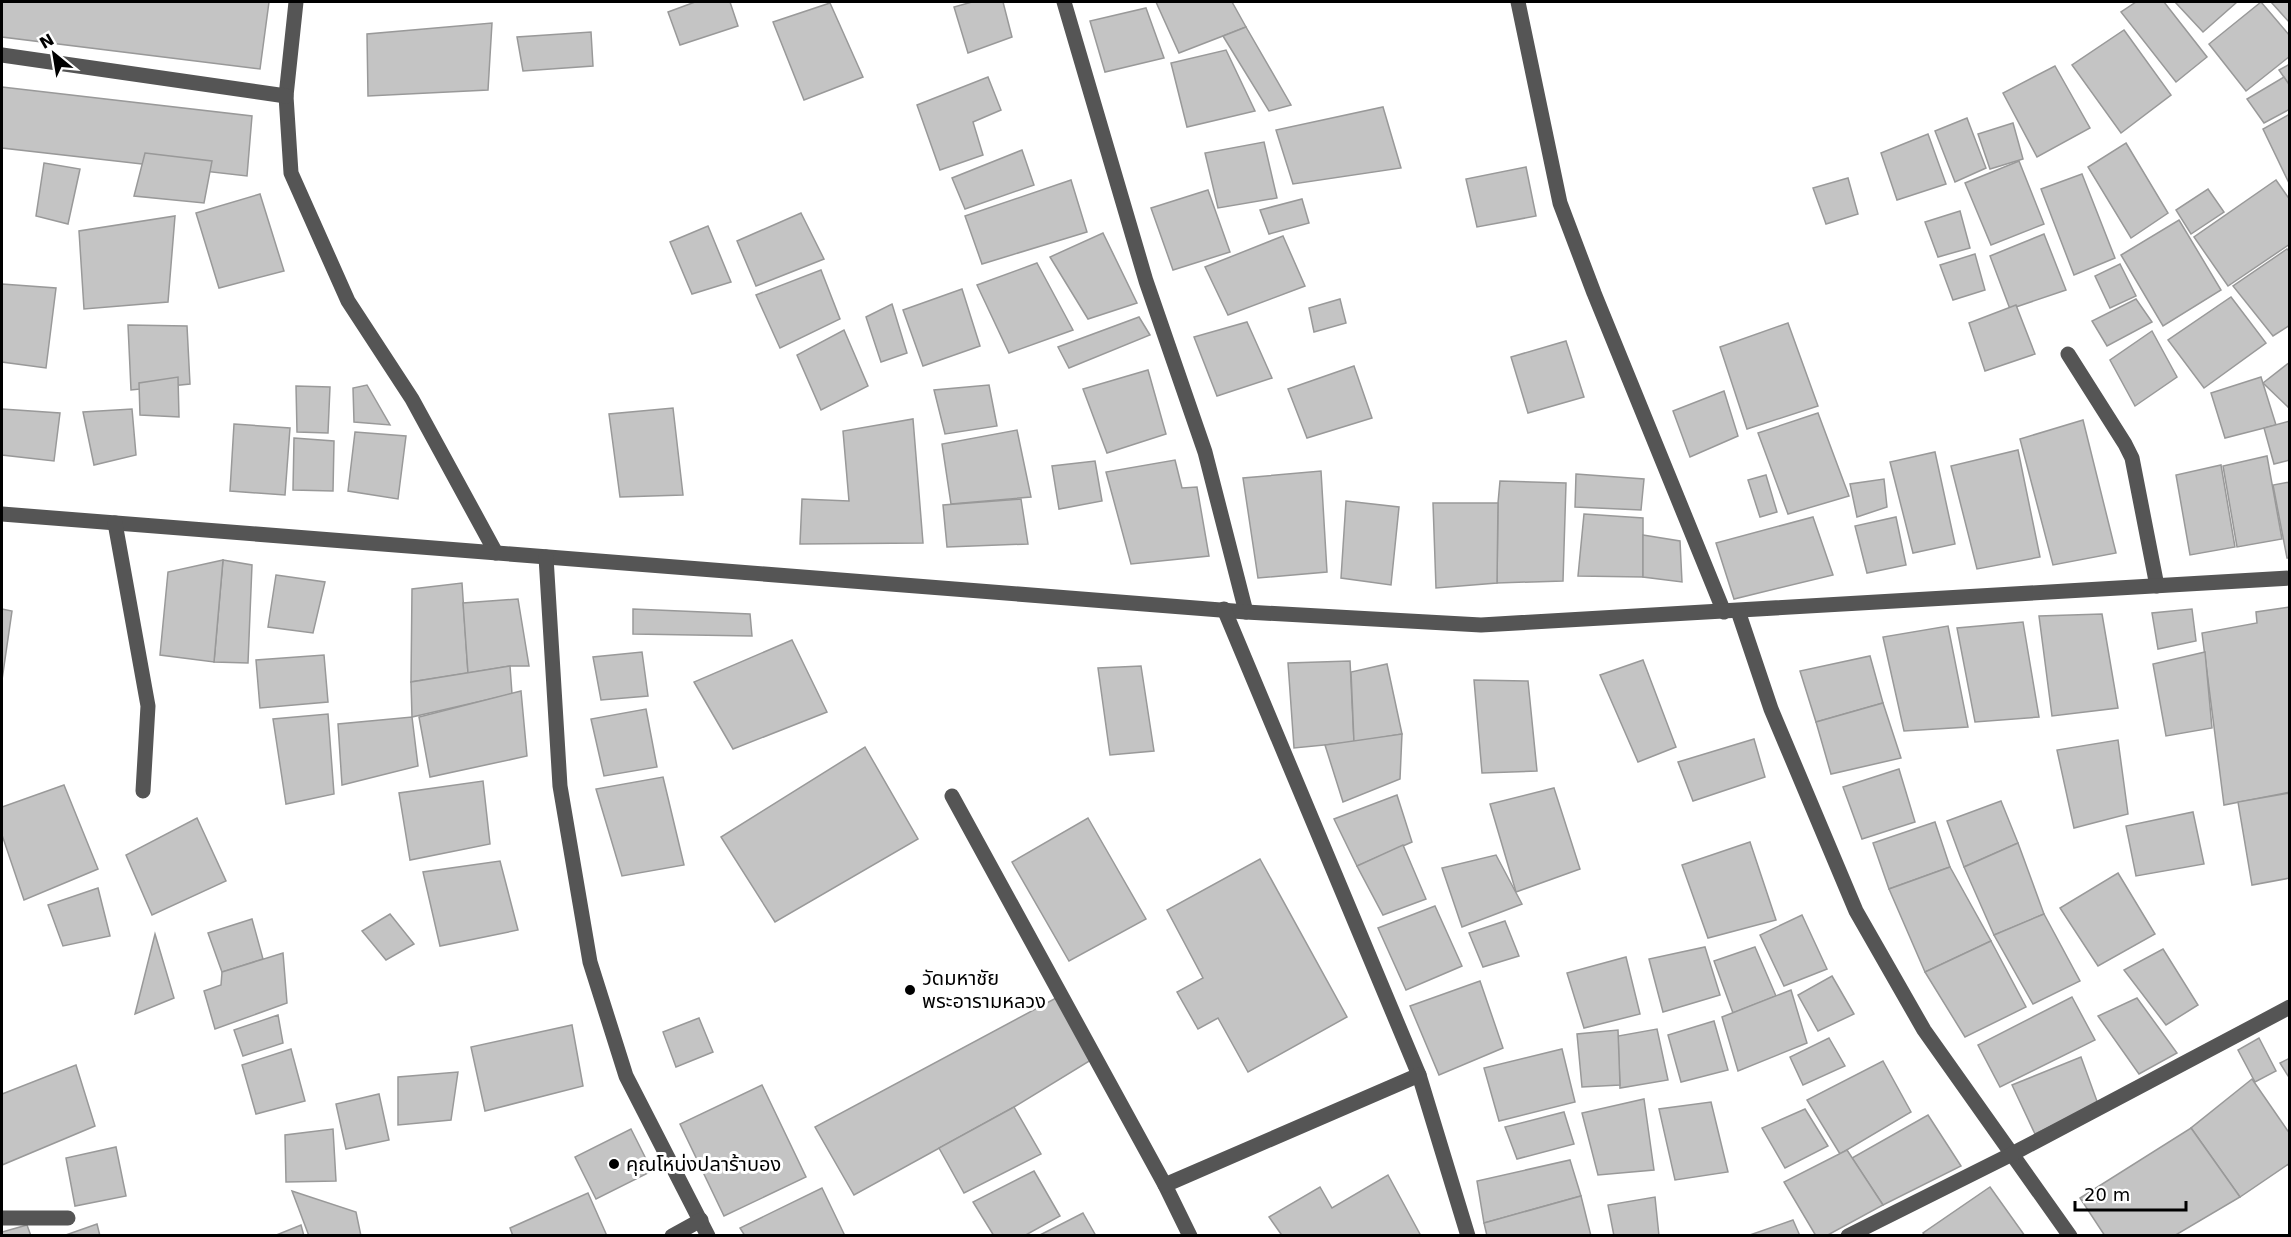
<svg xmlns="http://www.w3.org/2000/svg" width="2291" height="1237" font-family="'DejaVu Sans','Noto Sans Thai',sans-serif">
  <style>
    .building { fill: #c4c4c4; stroke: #999; stroke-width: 1.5 }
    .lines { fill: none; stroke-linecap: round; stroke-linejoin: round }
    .minor { stroke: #555; stroke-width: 15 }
    .poi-dot { fill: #000; stroke: #fff; stroke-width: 2 }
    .labels { text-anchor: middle; stroke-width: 6; stroke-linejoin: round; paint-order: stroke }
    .poi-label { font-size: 20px; fill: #000; stroke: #fff; text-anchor: start }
  </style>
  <rect width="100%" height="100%" fill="#fff"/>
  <g class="building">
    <path d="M 2,2 L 269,2 L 260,69 L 2,37 Z"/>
    <path d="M 695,2 L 730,2 L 738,26 L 680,45 L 668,12 Z"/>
    <path d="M 972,2 L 1003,2 L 1012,37 L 968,53 L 954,7 Z"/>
    <path d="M 1156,2 L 1232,2 L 1246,27 L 1179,53 Z"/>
    <path d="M 2136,2 L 2164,2 L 2207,57 L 2176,82 L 2121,12 Z"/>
    <path d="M 2175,2 L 2237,2 L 2203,32 Z"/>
    <path d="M 2261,2 L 2290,36 L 2290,56 L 2246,91 L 2209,44 Z"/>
    <path d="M 2271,2 L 2290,2 L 2290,23 Z"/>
    <path d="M 830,3 L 863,77 L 804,100 L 773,22 Z"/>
    <path d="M 1146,8 L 1164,58 L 1105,72 L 1090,21 Z"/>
    <path d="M 492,23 L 488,90 L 368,96 L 367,34 Z"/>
    <path d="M 1246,27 L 1291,105 L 1269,111 L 1223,36 Z"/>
    <path d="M 2124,30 L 2171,95 L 2121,133 L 2072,65 Z"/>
    <path d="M 591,32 L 593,66 L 523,71 L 517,37 Z"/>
    <path d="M 1226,50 L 1255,111 L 1187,127 L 1171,63 Z"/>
    <path d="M 2290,64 L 2290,86 L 2279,70 Z"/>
    <path d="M 2055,66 L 2090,128 L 2037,157 L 2003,93 Z"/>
    <path d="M 988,77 L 1001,110 L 973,122 L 983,155 L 940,170 L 917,105 Z"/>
    <path d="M 2284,77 L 2290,86 L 2290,109 L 2264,123 L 2247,99 Z"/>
    <path d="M 2,87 L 252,116 L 247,176 L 2,148 Z"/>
    <path d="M 1383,107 L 1401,168 L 1293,184 L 1276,130 Z"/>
    <path d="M 2290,114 L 2290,182 L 2289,183 L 2263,129 Z"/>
    <path d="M 1967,118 L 1986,168 L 1955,182 L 1935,131 Z"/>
    <path d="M 2013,123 L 2023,159 L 1990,169 L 1978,134 Z"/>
    <path d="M 1928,134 L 1946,184 L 1897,200 L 1881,153 Z"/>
    <path d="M 1264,142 L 1277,198 L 1218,208 L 1205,153 Z"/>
    <path d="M 2126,143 L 2168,213 L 2131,238 L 2088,167 Z"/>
    <path d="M 1022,150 L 1034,185 L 965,209 L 952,178 Z"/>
    <path d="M 145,153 L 212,161 L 204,203 L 134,196 Z"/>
    <path d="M 2019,161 L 2044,224 L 1991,245 L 1965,183 Z"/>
    <path d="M 44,163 L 80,169 L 68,224 L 36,216 Z"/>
    <path d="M 1526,167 L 1536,216 L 1477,227 L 1466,179 Z"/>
    <path d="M 2082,174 L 2115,258 L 2074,275 L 2041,189 Z"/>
    <path d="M 1848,178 L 1858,214 L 1826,224 L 1813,188 Z"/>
    <path d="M 1071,180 L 1087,232 L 982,264 L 965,216 Z"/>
    <path d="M 2276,180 L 2290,200 L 2290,244 L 2228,286 L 2194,237 Z"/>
    <path d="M 2208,189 L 2224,212 L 2191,234 L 2176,210 Z"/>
    <path d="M 1208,190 L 1230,252 L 1173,270 L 1151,208 Z"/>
    <path d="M 260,194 L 284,271 L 219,288 L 196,213 Z"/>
    <path d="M 1302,199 L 1309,223 L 1269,234 L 1260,210 Z"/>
    <path d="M 1960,211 L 1970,248 L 1938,257 L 1925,222 Z"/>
    <path d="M 801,213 L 824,259 L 756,286 L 737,241 Z"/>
    <path d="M 175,216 L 168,302 L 84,309 L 79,231 Z"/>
    <path d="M 2179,220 L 2221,290 L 2163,326 L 2121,255 Z"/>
    <path d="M 708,226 L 731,282 L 692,294 L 670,242 Z"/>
    <path d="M 1103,233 L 1137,303 L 1088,319 L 1050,257 Z"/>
    <path d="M 2044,234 L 2066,290 L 2010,309 L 1990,256 Z"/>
    <path d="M 1283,236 L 1305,286 L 1228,315 L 1205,267 Z"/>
    <path d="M 2287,249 L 2290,252 L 2290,325 L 2273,336 L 2233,286 Z"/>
    <path d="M 1975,254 L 1985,290 L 1953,300 L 1940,265 Z"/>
    <path d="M 1037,263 L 1073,330 L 1009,353 L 977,285 Z"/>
    <path d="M 2120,264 L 2136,296 L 2110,308 L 2095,276 Z"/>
    <path d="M 821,270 L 840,319 L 780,348 L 756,295 Z"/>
    <path d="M 2,284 L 56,288 L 46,368 L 2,362 Z"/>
    <path d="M 962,289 L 980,346 L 923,366 L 903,310 Z"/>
    <path d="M 2231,297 L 2266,343 L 2204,388 L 2168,340 Z"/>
    <path d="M 1340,299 L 1346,323 L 1314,332 L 1309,308 Z"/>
    <path d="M 2136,299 L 2152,322 L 2107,346 L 2092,321 Z"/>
    <path d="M 892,304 L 907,353 L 881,362 L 866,317 Z"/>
    <path d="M 2016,305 L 2035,354 L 1985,371 L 1969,323 Z"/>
    <path d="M 1139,317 L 1150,335 L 1069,368 L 1058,347 Z"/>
    <path d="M 1247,322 L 1272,378 L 1217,396 L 1194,337 Z"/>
    <path d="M 1788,323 L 1818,406 L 1747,429 L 1720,347 Z"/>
    <path d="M 128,325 L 187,326 L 190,384 L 131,390 Z"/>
    <path d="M 844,330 L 868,386 L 821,410 L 797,355 Z"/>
    <path d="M 2152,331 L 2177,377 L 2135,406 L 2110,360 Z"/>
    <path d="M 1566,341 L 1584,397 L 1528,413 L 1511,357 Z"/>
    <path d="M 2290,362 L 2290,409 L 2263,383 Z"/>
    <path d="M 1354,366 L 1372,418 L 1307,438 L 1288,389 Z"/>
    <path d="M 1148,370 L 1166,434 L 1107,453 L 1083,389 Z"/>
    <path d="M 178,377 L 179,417 L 140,415 L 139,383 Z"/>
    <path d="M 2261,377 L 2276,425 L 2225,438 L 2211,393 Z"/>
    <path d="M 367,385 L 390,425 L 354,422 L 353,388 Z"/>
    <path d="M 989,385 L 997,426 L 945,434 L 934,390 Z"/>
    <path d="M 296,386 L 330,387 L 328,433 L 297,432 Z"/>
    <path d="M 1724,391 L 1738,436 L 1690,457 L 1673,411 Z"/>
    <path d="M 673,408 L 683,495 L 620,497 L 609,414 Z"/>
    <path d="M 2,409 L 60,413 L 54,461 L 2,455 Z"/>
    <path d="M 132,409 L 136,455 L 94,465 L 83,412 Z"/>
    <path d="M 1818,413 L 1849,496 L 1788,514 L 1758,433 Z"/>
    <path d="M 913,419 L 923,543 L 800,544 L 802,499 L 849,501 L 843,431 Z"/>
    <path d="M 2083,420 L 2116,553 L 2053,565 L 2020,439 Z"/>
    <path d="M 2290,421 L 2290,460 L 2274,464 L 2264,428 Z"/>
    <path d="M 234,424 L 290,428 L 285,495 L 230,491 Z"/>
    <path d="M 1017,430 L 1031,497 L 951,504 L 942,444 Z"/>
    <path d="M 355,432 L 406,436 L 398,499 L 348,491 Z"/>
    <path d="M 294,438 L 334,441 L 333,491 L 293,490 Z"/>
    <path d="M 2018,450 L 2040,557 L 1977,569 L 1951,466 Z"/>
    <path d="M 1935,452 L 1955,544 L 1913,553 L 1890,462 Z"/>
    <path d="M 2267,456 L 2282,539 L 2237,547 L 2223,466 Z"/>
    <path d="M 1175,460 L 1182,488 L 1197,487 L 1209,556 L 1131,564 L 1106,472 Z"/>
    <path d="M 1095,461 L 1102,501 L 1059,509 L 1052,466 Z"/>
    <path d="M 2221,465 L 2235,547 L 2190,555 L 2176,475 Z"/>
    <path d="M 1321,471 L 1327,572 L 1258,578 L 1243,478 Z"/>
    <path d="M 1576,474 L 1644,479 L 1641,510 L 1575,507 Z"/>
    <path d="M 1766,475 L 1777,512 L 1760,517 L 1748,480 Z"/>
    <path d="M 1884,479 L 1887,507 L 1857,517 L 1850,484 Z"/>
    <path d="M 1500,481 L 1566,483 L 1563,581 L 1497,583 L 1498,503 Z"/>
    <path d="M 2290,482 L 2290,558 L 2287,558 L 2273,485 Z"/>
    <path d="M 1021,499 L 1028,544 L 947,547 L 943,505 Z"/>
    <path d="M 1346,501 L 1399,507 L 1391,585 L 1341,578 Z"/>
    <path d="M 1433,503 L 1498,503 L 1497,583 L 1436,588 Z"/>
    <path d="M 1584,514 L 1643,518 L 1643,577 L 1578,576 Z"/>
    <path d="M 1813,517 L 1833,575 L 1734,599 L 1716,543 Z"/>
    <path d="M 1896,517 L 1906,565 L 1867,573 L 1855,526 Z"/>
    <path d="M 1643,535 L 1680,541 L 1682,582 L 1643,577 Z"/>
    <path d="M 223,560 L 252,565 L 248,663 L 214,662 Z"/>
    <path d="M 223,560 L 214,662 L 160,655 L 168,572 Z"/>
    <path d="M 276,575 L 325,582 L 313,633 L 268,627 Z"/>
    <path d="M 462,583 L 468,673 L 411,682 L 412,589 Z"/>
    <path d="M 518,599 L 529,666 L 510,666 L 468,673 L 463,603 Z"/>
    <path d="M 2290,607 L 2290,792 L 2224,805 L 2202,633 L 2257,623 L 2256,612 Z"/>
    <path d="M 2,609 L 12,611 L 2,680 Z"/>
    <path d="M 633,609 L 750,614 L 752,636 L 633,634 Z"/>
    <path d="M 2192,609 L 2196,641 L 2158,649 L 2152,613 Z"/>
    <path d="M 2102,614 L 2118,708 L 2052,716 L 2039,616 Z"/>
    <path d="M 2023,622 L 2039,717 L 1975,722 L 1957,628 Z"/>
    <path d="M 1948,626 L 1968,727 L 1904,731 L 1883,637 Z"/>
    <path d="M 792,640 L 827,712 L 733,749 L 694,682 Z"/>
    <path d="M 642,652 L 648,696 L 601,700 L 593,657 Z"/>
    <path d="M 2205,652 L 2212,728 L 2166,736 L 2153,664 Z"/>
    <path d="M 324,655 L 328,702 L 260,708 L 256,660 Z"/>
    <path d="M 1870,656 L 1883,703 L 1816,722 L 1800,671 Z"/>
    <path d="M 1643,660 L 1676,747 L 1638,762 L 1600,675 Z"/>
    <path d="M 1350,661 L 1354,742 L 1294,748 L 1288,663 Z"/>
    <path d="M 1387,664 L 1402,734 L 1354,742 L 1351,672 Z"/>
    <path d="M 510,666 L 512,694 L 412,717 L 411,682 Z"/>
    <path d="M 1141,666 L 1154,751 L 1110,755 L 1098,668 Z"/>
    <path d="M 1474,680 L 1528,681 L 1537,771 L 1482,773 Z"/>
    <path d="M 521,691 L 527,756 L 430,777 L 419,717 Z"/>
    <path d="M 1883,703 L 1901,758 L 1831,774 L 1816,722 Z"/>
    <path d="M 646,709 L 657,767 L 604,776 L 591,719 Z"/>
    <path d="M 328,714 L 334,794 L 286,804 L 273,719 Z"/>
    <path d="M 412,717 L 418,766 L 342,785 L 338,724 Z"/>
    <path d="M 1402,734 L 1400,779 L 1343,802 L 1325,745 Z"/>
    <path d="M 1754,739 L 1765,777 L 1693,801 L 1678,762 Z"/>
    <path d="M 2118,740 L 2128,814 L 2074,828 L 2057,750 Z"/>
    <path d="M 865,747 L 918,839 L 775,922 L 721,837 Z"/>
    <path d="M 1899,769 L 1915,822 L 1862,839 L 1843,787 Z"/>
    <path d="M 663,777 L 684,865 L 622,876 L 596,789 Z"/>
    <path d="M 483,781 L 490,844 L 410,860 L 399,793 Z"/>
    <path d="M 64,785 L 98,869 L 24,900 L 2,835 L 2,807 Z"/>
    <path d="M 1554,788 L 1580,869 L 1516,892 L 1490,804 Z"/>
    <path d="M 2290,793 L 2290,878 L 2252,885 L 2238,802 Z"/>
    <path d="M 1397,795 L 1412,842 L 1357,866 L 1334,819 Z"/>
    <path d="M 2001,801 L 2018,843 L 1964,867 L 1947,821 Z"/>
    <path d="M 2193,812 L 2204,864 L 2136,876 L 2126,826 Z"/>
    <path d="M 197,818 L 226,881 L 152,915 L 126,855 Z"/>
    <path d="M 1088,818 L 1146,919 L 1069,961 L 1012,862 Z"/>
    <path d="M 1935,822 L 1950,867 L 1889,889 L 1873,843 Z"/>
    <path d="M 1750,842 L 1776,920 L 1708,938 L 1682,865 Z"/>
    <path d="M 2018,843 L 2044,914 L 1994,935 L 1964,867 Z"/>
    <path d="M 1403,845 L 1426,899 L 1383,915 L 1357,866 Z"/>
    <path d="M 1496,855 L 1522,904 L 1462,927 L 1442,868 Z"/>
    <path d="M 1260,859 L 1347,1017 L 1248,1072 L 1218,1018 L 1198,1029 L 1177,992 L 1203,978 L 1167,910 Z"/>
    <path d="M 500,861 L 518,930 L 440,946 L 423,872 Z"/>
    <path d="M 1950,867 L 1991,941 L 1925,972 L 1889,889 Z"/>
    <path d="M 2118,873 L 2155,934 L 2098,966 L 2060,908 Z"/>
    <path d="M 98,888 L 110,936 L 63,946 L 48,905 Z"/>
    <path d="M 1435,906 L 1462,966 L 1406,990 L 1378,928 Z"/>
    <path d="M 390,914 L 414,944 L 386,960 L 362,931 Z"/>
    <path d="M 2044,914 L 2080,981 L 2033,1004 L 1994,935 Z"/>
    <path d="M 1802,915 L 1827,969 L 1784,986 L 1760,935 Z"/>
    <path d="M 252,919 L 263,959 L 222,972 L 208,933 Z"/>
    <path d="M 1505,921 L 1519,956 L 1483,967 L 1469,933 Z"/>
    <path d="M 155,934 L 174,998 L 135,1014 Z"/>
    <path d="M 1991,941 L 2026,1007 L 1965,1037 L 1925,972 Z"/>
    <path d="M 1705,947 L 1720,995 L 1663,1012 L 1649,959 Z"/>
    <path d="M 1755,947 L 1776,996 L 1733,1013 L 1714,961 Z"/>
    <path d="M 2163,949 L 2198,1005 L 2166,1025 L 2124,970 Z"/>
    <path d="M 283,953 L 287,1003 L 215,1029 L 204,991 L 221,985 L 222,972 Z"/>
    <path d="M 1626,957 L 1640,1014 L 1584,1028 L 1567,973 Z"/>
    <path d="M 1832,976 L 1854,1014 L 1818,1031 L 1798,995 Z"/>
    <path d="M 1480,981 L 1503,1048 L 1439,1075 L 1410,1006 Z"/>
    <path d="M 1791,990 L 1807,1043 L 1738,1071 L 1722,1017 Z"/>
    <path d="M 2072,997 L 2095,1040 L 2000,1087 L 1978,1045 Z"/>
    <path d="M 1056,998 L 1091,1060 L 1014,1107 L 854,1195 L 815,1127 Z"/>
    <path d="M 2137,998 L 2177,1053 L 2139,1074 L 2098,1016 Z"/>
    <path d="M 278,1015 L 283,1043 L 243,1056 L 234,1030 Z"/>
    <path d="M 699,1018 L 713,1052 L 676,1067 L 663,1032 Z"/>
    <path d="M 1714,1021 L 1728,1070 L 1681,1082 L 1668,1035 Z"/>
    <path d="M 572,1025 L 583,1086 L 485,1111 L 471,1047 Z"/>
    <path d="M 1657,1029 L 1668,1080 L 1620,1088 L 1618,1036 Z"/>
    <path d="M 1618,1030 L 1620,1085 L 1582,1087 L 1577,1034 Z"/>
    <path d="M 1829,1038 L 1845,1066 L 1803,1085 L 1790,1057 Z"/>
    <path d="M 2259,1038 L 2276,1071 L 2255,1082 L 2238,1050 Z"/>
    <path d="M 291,1049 L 305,1101 L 256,1114 L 242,1065 Z"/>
    <path d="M 1562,1049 L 1575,1102 L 1499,1121 L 1484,1068 Z"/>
    <path d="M 2081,1057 L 2098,1104 L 2035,1134 L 2012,1085 Z"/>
    <path d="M 2290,1058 L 2290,1079 L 2280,1063 Z"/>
    <path d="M 1883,1061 L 1911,1112 L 1840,1154 L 1807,1100 Z"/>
    <path d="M 76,1065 L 95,1126 L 2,1165 L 2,1094 Z"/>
    <path d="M 458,1072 L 451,1120 L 398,1125 L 398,1077 Z"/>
    <path d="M 2252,1079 L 2290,1134 L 2290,1163 L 2240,1197 L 2191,1128 Z"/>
    <path d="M 762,1085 L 806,1177 L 724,1216 L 680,1124 Z"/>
    <path d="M 379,1094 L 389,1140 L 346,1149 L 336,1104 Z"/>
    <path d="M 1644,1099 L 1654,1170 L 1598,1175 L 1582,1113 Z"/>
    <path d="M 1711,1102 L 1728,1172 L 1675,1180 L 1659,1109 Z"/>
    <path d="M 1014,1107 L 1041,1154 L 964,1193 L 939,1148 Z"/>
    <path d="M 1805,1109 L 1828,1146 L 1785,1168 L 1762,1128 Z"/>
    <path d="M 1564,1112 L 1574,1144 L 1517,1159 L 1505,1127 Z"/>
    <path d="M 1928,1115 L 1961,1166 L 1883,1205 L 1852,1158 Z"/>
    <path d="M 2191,1128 L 2240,1197 L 2174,1236 L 2105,1236 L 2080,1198 Z"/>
    <path d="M 333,1129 L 336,1181 L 286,1182 L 285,1135 Z"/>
    <path d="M 631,1129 L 652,1171 L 596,1199 L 575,1157 Z"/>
    <path d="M 116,1147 L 126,1196 L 75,1206 L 66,1158 Z"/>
    <path d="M 1847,1150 L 1883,1205 L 1826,1236 L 1816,1236 L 1784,1182 Z"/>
    <path d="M 1570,1160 L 1581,1196 L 1484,1223 L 1477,1181 Z"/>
    <path d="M 1034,1171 L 1060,1216 L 1024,1236 L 994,1236 L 973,1202 Z"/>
    <path d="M 1388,1175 L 1421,1236 L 1279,1236 L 1281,1234 L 1269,1217 L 1320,1187 L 1332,1208 Z"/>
    <path d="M 1990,1187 L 2025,1236 L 1925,1236 L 1923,1233 Z"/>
    <path d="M 822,1188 L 845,1236 L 745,1236 L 740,1228 Z"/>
    <path d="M 292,1191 L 356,1212 L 361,1236 L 309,1236 Z"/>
    <path d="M 588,1193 L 607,1236 L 513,1236 L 510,1228 Z"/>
    <path d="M 1581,1196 L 1591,1236 L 1487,1236 L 1484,1223 Z"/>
    <path d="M 1655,1197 L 1659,1236 L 1614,1236 L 1608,1205 Z"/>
    <path d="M 1083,1213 L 1096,1236 L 1038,1236 Z"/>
    <path d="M 1793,1220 L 1800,1236 L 1747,1236 Z"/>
    <path d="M 97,1224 L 100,1236 L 63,1236 Z"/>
    <path d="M 27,1225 L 31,1236 L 2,1236 L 2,1232 Z"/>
    <path d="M 301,1225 L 304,1236 L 274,1236 Z"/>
  </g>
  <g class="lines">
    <g class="minor">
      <path d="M 296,2 L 286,96 L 291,173 L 348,301 L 412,399 L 496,553"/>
      <path d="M 1064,2 L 1146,281 L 1205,452 L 1246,612"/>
      <path d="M 1518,2 L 1560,203 L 1594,293 L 1724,612"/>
      <path d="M 2,55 L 286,96"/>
      <path d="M 2068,354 L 2125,444 L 2132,458 L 2157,586"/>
      <path d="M 2,514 L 1246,612 L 1481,625 L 2290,578"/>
      <path d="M 115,523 L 148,706 L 143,791"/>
      <path d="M 546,557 L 560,786 L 590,962 L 626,1076 L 708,1236"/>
      <path d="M 1224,609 L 1419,1075 L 1468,1236"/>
      <path d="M 1738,611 L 1771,709 L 1856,911 L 1924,1030 L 2070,1236"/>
      <path d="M 952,796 L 1165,1185 L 1190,1236"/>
      <path d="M 1165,1185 L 1419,1075"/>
      <path d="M 2,1218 L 68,1218"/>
      <path d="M 672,1236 L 701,1220"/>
      <path d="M 1848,1236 L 2012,1154 L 2290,1007"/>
    </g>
  </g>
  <g class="poi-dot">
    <circle cx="910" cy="990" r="6"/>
    <circle cx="614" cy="1164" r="6"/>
  </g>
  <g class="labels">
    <g class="poi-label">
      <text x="922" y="985">วัดมหาชัย<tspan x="922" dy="23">พระอารามหลวง</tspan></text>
      <text x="626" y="1171">คุณโหน่งปลาร้าบอง</text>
    </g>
  </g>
  <rect width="2291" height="1237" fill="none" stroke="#000000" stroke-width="6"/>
  <g transform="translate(54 54) rotate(330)" stroke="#ffffff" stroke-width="4.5" paint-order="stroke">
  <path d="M0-4.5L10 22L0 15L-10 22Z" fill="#000000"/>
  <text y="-9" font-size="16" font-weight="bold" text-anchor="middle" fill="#000000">N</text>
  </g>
  <path d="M2075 1201v9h111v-9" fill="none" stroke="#000000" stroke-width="3"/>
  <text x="2084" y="1201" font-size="18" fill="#000000" stroke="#ffffff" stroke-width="4.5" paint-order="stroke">20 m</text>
</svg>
